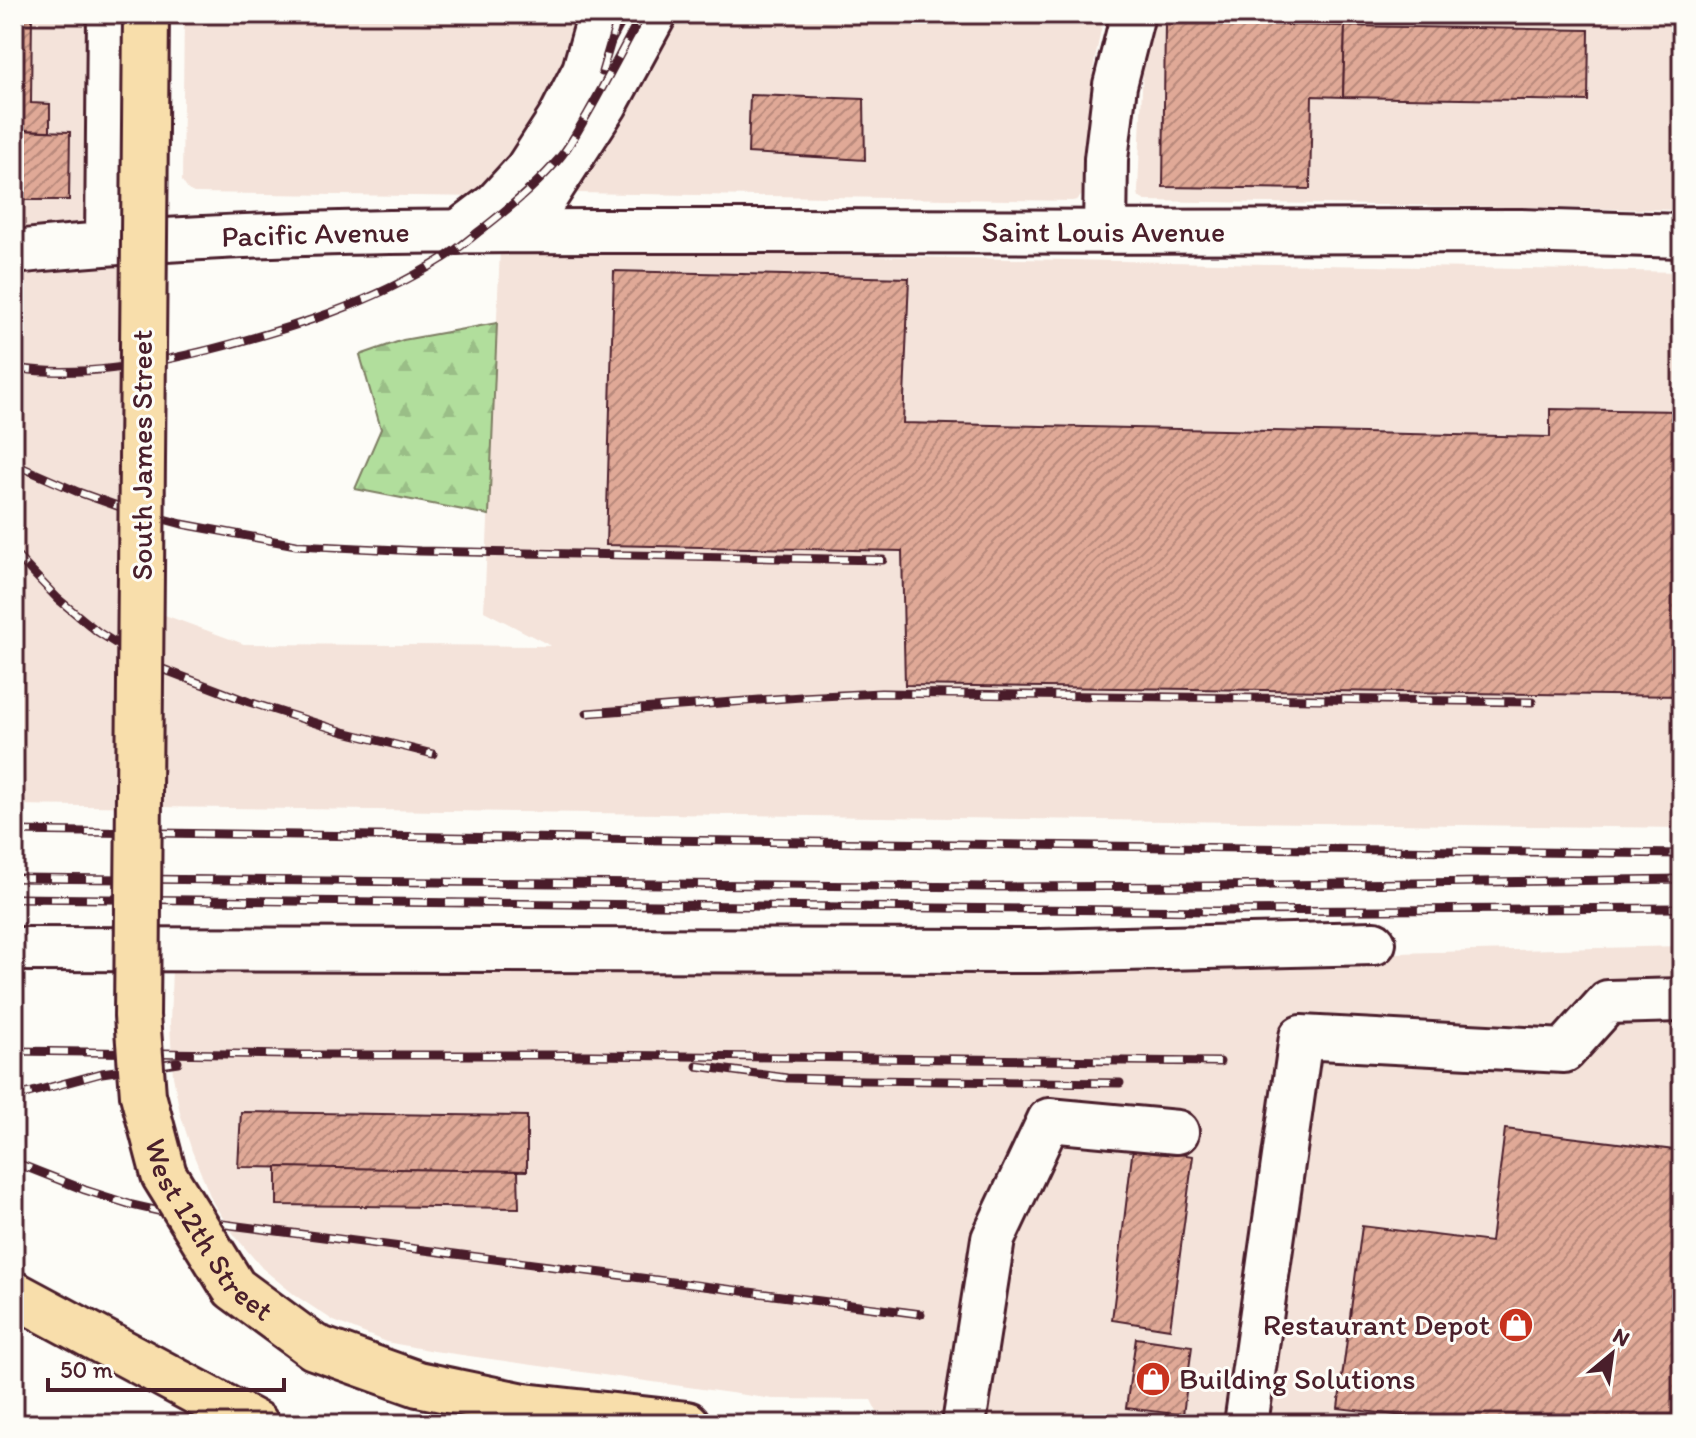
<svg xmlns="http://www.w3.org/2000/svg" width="1696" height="1438" font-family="Itim,sans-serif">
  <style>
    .built { fill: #f4e3da }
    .forest { fill: url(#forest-firs); stroke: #7e7e64; stroke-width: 2 }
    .building { fill: url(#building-hatch); stroke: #4a1f2b; stroke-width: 2 }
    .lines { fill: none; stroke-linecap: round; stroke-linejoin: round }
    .minor-casing { stroke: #4a1f2b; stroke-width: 48 }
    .major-casing { stroke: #4a1f2b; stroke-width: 50 }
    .highway-casing { stroke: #4a1f2b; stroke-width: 50 }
    .minor { stroke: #fdfcf7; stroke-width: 42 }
    .major { stroke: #f8deab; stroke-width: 44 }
    .highway { stroke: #f8deab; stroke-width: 44 }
    .rail-casing { stroke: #4a1f2b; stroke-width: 9 }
    .rail { stroke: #fdfcf7; stroke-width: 6; stroke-dasharray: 18; stroke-linecap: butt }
    .major-bridge-casing { stroke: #4a1f2b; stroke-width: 50; stroke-linecap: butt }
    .major-bridge { stroke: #f8deab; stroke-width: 44 }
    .labels { text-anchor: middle; stroke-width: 6; stroke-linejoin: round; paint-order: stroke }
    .street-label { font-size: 30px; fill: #4a1f2b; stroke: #fdfcf7 }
    .poi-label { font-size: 30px; fill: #4a1f2b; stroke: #fdfcf7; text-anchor: end }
  </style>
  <defs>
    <pattern id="forest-firs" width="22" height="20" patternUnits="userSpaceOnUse" patternTransform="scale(2)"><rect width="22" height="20" fill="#b1de9c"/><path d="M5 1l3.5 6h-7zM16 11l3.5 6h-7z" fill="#9abe87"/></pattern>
    <pattern id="building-hatch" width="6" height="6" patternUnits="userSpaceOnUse" patternTransform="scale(2)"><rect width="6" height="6" fill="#e0a997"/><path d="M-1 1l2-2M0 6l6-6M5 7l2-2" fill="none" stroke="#b8897b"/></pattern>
  </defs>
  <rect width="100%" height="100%" fill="#fdfcf7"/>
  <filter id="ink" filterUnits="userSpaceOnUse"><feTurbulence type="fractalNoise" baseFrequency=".0125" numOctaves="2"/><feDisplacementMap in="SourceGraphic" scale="16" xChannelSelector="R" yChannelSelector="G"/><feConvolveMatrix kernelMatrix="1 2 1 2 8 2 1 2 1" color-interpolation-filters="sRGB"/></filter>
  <g filter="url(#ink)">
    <g class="built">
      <path d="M 14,14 L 127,14 L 129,602 L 244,644 L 551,646 L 484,611 L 500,249 L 1682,272 L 1682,828 L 14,805 Z"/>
      <path d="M 184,14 L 572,14 L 572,55 L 570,65 L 487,197 L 194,193 L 188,190 L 182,181 Z"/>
      <path d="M 665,14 L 1104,14 L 1093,70 L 1084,193 L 1077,200 L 1072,201 L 575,193 L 573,189 Z"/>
      <path d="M 1148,14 L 1682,14 L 1682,210 L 1145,201 L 1139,197 L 1138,192 L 1144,35 Z"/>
      <path d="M 1682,946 L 1682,1424 L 1016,1424 L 938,1415 L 877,1412 L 871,1400 L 773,1399 L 434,1351 L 386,1342 L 334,1321 L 296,1296 L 262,1268 L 235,1236 L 213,1203 L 192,1151 L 180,1113 L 173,1076 L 170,1024 L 172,967 L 1317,955 Z"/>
    </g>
    <path class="forest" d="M 497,323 L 489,515 L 355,489 L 381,429 L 360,355 L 403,340 Z"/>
    <g class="building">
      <path d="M 14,14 L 32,14 L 31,103 L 50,104 L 50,131 L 14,130 Z"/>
      <path d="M 1165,22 L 1345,26 L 1343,97 L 1312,96 L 1310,189 L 1163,187 Z"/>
      <path d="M 1345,26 L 1589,30 L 1588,101 L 1343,97 Z"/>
      <path d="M 750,95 L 864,99 L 865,160 L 748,153 Z"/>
      <path d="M 14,130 L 70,132 L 69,200 L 14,200 Z"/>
      <path d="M 614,271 L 909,278 L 903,423 L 1550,437 L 1550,409 L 1682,411 L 1682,696 L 905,685 L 902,551 L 606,545 Z"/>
      <path d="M 241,1112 L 527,1116 L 527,1171 L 238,1167 Z"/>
      <path d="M 1505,1129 L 1682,1151 L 1682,1424 L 1469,1424 L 1338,1408 L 1362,1226 L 1491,1242 Z"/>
      <path d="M 1133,1147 L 1193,1156 L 1170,1329 L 1112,1320 Z"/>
      <path d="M 277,1167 L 518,1171 L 519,1208 L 277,1205 Z"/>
      <path d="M 1136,1338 L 1192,1346 L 1183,1415 L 1126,1408 Z"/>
    </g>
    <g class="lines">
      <g class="minor-casing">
        <g id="minor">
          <path d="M 524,231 L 606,104 L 655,14"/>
          <path d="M 458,232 L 496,203 L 526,170 L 559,119 L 584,70 L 600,14"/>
          <path d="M 1105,232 L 1106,159 L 1115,85 L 1133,14"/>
          <path d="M 107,242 L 109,14"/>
          <path id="s1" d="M 14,252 C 248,228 483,231 718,231 C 986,232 1253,232 1521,231 L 1682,236"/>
          <path d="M 14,949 L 1040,951 L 1374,943"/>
          <path d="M 964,1424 L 993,1239 L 1049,1120 L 1177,1132"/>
          <path d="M 1246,1424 L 1301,1037 L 1564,1051 L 1608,1002 L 1682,1000"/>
        </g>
      </g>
      <g class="major-casing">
        <path id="major" d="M 524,1406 L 687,1424"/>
      </g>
      <g class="highway-casing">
        <path id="highway" d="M 14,1294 L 256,1424"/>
      </g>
      <use href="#minor" class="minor"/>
      <use href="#major" class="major"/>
      <use href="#highway" class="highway"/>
      <g class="rail-casing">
        <g id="rail">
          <path d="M 602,72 L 619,14"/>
          <path d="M 14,368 C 81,378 147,365 212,349 C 292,328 371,304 442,259 C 456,251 468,240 481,230 C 508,209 535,187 557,161 C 569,148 578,130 587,115 C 606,82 623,48 642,14"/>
          <path d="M 14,464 L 78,492 L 123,508 L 182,524 L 296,545 L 420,551 L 883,560"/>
          <path d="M 14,553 L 58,599 L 98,632 L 147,663 L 249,702 L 344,732 L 433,754"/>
          <path d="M 587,713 L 801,697 L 881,693 L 1532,702"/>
          <path d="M 14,831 L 1682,854"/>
          <path d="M 14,878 L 990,887 L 1213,886 L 1682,879"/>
          <path d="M 14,898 L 1215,911 L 1682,908"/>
          <path d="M 14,1051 L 294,1055 L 589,1055 L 1220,1062"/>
          <path d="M 697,1066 L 787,1078 L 864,1080 L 1120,1083"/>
          <path d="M 14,1097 L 102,1073 L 178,1062"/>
          <path d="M 14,1162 L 85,1190 L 132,1205 L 207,1222 L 921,1314"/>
        </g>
      </g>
      <use href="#rail" class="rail"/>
      <g class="major-bridge-casing">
        <g id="major-bridge">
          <path id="s2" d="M 146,14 L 137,1016 L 143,1095 L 164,1175 L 234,1288 L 314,1347 L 418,1384 L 524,1406"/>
        </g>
      </g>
      <use href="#major-bridge" class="major-bridge"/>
    </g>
  </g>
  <defs>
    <g id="shop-disc" transform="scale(1.8)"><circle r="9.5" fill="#c8321e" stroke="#fdfcf7"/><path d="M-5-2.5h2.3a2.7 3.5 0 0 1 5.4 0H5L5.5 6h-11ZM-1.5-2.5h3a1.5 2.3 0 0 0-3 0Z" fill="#fff"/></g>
  </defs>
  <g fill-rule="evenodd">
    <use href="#shop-disc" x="1516" y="1325"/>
    <use href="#shop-disc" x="1153" y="1379"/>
  </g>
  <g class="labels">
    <g class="street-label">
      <text dy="10" stroke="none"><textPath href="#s1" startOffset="1090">Saint Louis Avenue</textPath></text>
      <text dy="10" stroke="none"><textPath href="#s1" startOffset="302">Pacific Avenue</textPath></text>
      <text transform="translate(142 455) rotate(-90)" y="10">South James Street</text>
      <text dy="10" stroke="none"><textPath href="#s2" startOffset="1234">West 12th Street</textPath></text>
    </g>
    <g class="poi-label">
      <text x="1490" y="1335">Restaurant Depot</text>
      <text x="1179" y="1389" text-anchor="start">Building Solutions</text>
    </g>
  </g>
  <rect width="1696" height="1438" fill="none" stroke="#fdfcf7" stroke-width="48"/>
  <rect x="24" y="24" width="1648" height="1390" fill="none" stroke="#4a1f2b" stroke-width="3" filter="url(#ink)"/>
  <g transform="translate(1612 1354) rotate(29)" stroke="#fdfcf7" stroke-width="6" paint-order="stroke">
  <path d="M0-6L14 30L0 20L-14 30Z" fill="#4a1f2b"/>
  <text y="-12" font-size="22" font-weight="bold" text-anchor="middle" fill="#4a1f2b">N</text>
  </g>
  <path d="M48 1378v12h236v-12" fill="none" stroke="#4a1f2b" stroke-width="4"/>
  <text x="60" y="1378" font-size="24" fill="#4a1f2b" stroke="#fdfcf7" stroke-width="6" paint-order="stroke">50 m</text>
</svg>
